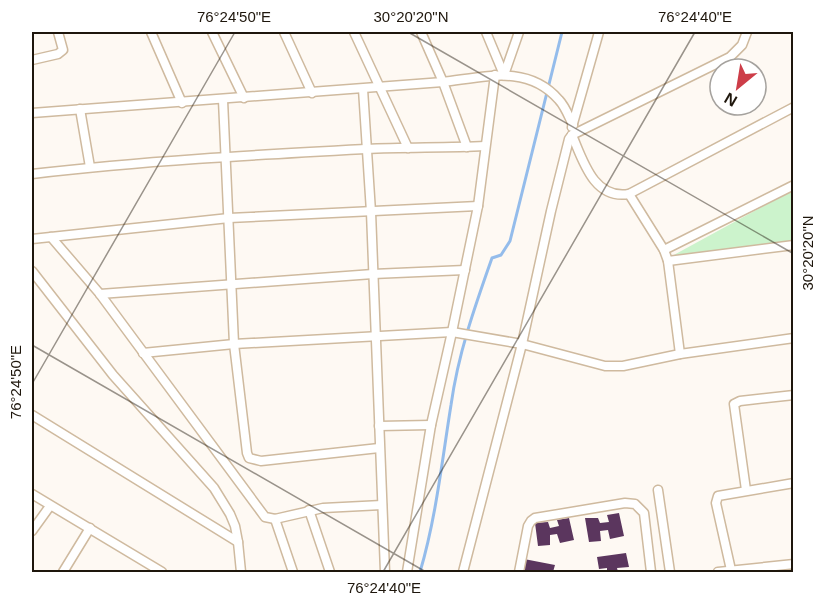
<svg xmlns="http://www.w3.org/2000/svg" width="825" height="604" font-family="Arial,sans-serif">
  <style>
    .green { fill: #ccf3cc }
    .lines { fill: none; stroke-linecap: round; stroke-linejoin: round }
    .stream { stroke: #94bceb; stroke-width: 3 }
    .building { fill: #5b365e }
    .street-casing { stroke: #cfba9f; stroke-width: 11 }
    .street { stroke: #fff; stroke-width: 8 }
    .ticks { fill: none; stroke: #1e160c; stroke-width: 1.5; stroke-opacity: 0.45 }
    .neatline { fill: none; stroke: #1e160c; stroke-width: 2 }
    .ticks-label { font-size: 15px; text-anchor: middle; fill: #1e160c }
  </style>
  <rect width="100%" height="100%" fill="#fef9f3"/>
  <path class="green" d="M 793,190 L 793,241 L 672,256 Z"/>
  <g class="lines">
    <path class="stream" d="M 420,572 C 436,518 442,461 451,405 C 458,354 475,306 492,258 L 501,255 L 510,241 L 562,32"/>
  </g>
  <g class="building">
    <path d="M 619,513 L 624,536 L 610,539 L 608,530 L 600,531 L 601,541 L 589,542 L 585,518 L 598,518 L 600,523 L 609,522 L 607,515 Z"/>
    <path d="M 569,518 L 574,540 L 560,543 L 557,534 L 550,535 L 550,545 L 538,546 L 535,523 L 548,522 L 550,528 L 559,526 L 557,520 Z"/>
    <path d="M 626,553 L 629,567 L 617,568 L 618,572 L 607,572 L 607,568 L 599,569 L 597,557 Z"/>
    <path d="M 524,559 L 555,565 L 553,572 L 529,572 L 522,569 Z"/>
  </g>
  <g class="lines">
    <g class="street-casing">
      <g id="street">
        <path d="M 151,32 L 182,103"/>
        <path d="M 212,32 L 244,98"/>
        <path d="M 284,32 L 312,93"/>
        <path d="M 354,32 L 408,148"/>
        <path d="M 421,32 L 443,82 L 467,147"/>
        <path d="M 486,32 L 504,75"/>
        <path d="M 32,60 L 58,54 L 63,50 L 58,32"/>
        <path d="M 504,75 L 519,32"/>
        <path d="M 363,89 L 371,212 L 385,572"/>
        <path d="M 223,100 L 234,344 L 247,453 L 249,458 L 261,461 L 379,448"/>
        <path d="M 80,109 L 90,167"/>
        <path d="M 32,113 L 443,82 C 485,77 528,64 559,100 C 565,106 569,117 573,125"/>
        <path d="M 572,127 L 599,32"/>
        <path d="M 572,135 C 583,161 594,200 629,194 L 794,107"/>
        <path d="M 32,174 C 142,161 254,155 366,149 C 405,147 445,148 485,146"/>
        <path d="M 629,194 L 664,250 L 668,261 L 680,354"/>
        <path d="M 51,237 L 100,294 L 265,517 L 275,519 L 323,508 L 382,505"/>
        <path d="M 32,239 L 229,218 L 478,206"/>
        <path d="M 664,250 L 794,185"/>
        <path d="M 668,261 L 794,245"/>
        <path d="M 32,271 L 113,375 L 214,488 L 230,514 L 235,526 L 238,542 L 241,572"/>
        <path d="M 100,294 L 373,274 L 465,270"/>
        <path d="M 143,353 L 234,344 L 452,332 L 522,344 L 605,366 L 623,366 L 680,354 L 794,338"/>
        <path d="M 32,415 L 238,542"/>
        <path d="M 379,426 L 431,425"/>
        <path d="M 658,490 L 670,572"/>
        <path d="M 746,490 L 734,404 L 740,401 L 794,395"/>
        <path d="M 32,494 L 162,572"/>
        <path d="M 309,510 L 330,572"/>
        <path d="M 275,519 L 293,572"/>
        <path d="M 32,531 L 50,506"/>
        <path d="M 731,570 L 716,503 L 718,496 L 794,483"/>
        <path d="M 63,572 L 90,528"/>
        <path d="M 407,572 L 431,425 L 452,332 L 478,206 L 495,75"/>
        <path d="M 463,572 L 522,344 L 551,211 L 569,139 L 572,135 L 730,57 L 742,45 L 747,32"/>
        <path d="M 519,572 L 528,526 L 531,521 L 535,518 L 625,503 L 635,504 L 644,513 L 651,572"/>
        <path d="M 718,572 L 794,564"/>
      </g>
    </g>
    <use href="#street" class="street"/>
  </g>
  <path class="ticks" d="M 408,32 L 794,254M 32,345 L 426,572M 32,384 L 235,32M 383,572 L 695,32"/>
  <rect width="825" height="604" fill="none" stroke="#ffffff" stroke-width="66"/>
  <g transform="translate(738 87) rotate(210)"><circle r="28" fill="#ffffff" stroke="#a5a29e" stroke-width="1.5"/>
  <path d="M0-4.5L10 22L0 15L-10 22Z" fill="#cd3d48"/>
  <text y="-9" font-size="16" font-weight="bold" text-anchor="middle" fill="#1e160c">N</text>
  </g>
  <rect x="33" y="33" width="759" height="538" class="neatline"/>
  <g class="ticks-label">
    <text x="234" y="22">76°24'50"E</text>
    <text x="411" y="22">30°20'20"N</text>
    <text x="695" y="22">76°24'40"E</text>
    <text transform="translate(808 253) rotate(-90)" y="5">30°20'20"N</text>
    <text transform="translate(16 382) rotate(-90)" y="5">76°24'50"E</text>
    <text x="384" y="593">76°24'40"E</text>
  </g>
</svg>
